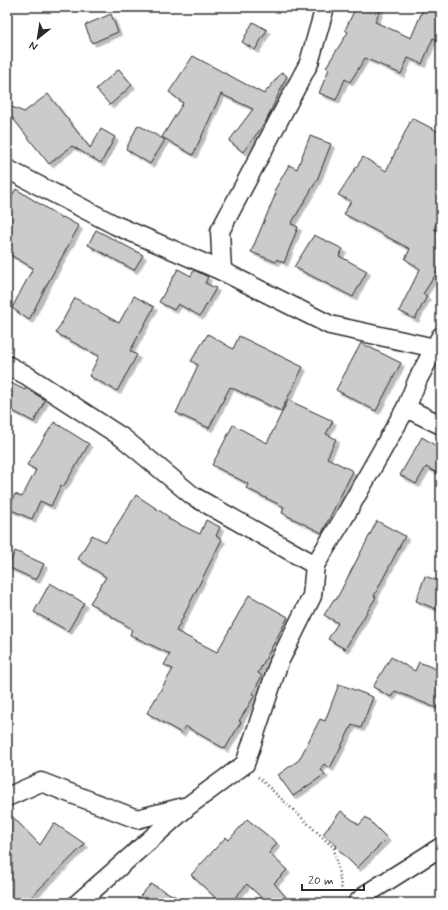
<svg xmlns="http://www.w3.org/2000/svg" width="448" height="910" font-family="Mynerve,sans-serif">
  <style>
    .building { fill: #cbcbcb; stroke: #2b2b2b; filter: url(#shadow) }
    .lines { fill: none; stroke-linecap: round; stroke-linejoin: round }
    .minor-casing { stroke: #2b2b2b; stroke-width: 21 }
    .path { stroke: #2b2b2b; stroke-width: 2.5; stroke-dasharray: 1 3; stroke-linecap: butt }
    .minor { stroke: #fff; stroke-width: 18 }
  </style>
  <defs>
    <filter id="shadow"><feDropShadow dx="3.5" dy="3.5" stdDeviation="0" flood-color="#0004"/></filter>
  </defs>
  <rect width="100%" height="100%" fill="#fff"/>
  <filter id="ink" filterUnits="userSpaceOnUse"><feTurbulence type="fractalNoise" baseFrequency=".025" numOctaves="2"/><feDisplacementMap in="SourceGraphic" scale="8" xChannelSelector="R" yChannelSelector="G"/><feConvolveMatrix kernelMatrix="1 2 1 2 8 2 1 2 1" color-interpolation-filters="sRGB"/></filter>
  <g filter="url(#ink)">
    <g class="building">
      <path d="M 356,7 L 381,7 L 375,22 L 411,38 L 424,7 L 441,7 L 441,42 L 433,38 L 422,64 L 408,58 L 401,74 L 365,58 L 350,82 L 345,79 L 336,100 L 319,93 L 329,69 L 326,67 L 348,32 L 345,30 Z"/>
      <path d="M 111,14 L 118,32 L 92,43 L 85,25 Z"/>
      <path d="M 253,22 L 267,30 L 255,50 L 242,42 Z"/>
      <path d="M 193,56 L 264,94 L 282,72 L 287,76 L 265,123 L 243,152 L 229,141 L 253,109 L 221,94 L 193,155 L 162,137 L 183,103 L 169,92 Z"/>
      <path d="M 119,69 L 132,85 L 110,105 L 96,89 Z"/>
      <path d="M 48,94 L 90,148 L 101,129 L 115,137 L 101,163 L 72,146 L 49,164 L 7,111 L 7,105 L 24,112 Z"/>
      <path d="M 412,118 L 441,133 L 441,212 L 434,229 L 441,233 L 441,266 L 423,294 L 427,296 L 415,319 L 399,311 L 420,269 L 405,259 L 410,249 L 344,214 L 351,201 L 338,195 L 363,157 L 386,171 Z"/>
      <path d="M 138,125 L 165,140 L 150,164 L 126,149 Z"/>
      <path d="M 310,136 L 331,144 L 317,180 L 291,224 L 298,227 L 284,263 L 277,259 L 276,262 L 251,252 L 276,193 L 274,191 L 289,165 L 297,169 Z"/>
      <path d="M 16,189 L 62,218 L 63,217 L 79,226 L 46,286 L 29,320 L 12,308 L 33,268 L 7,253 L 7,203 Z"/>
      <path d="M 96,230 L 143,255 L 134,270 L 88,245 Z"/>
      <path d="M 314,235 L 343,249 L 339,256 L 367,271 L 353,297 L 294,267 Z"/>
      <path d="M 178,269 L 191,276 L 194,270 L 208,277 L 205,283 L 216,288 L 200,316 L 178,304 L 174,310 L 159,302 Z"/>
      <path d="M 134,296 L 154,307 L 130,351 L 137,355 L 117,391 L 89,376 L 99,356 L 56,333 L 75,298 L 119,323 Z"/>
      <path d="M 208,334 L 233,349 L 239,336 L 303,367 L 281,411 L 230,387 L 209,428 L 176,413 L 198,365 L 191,361 Z"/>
      <path d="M 361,343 L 401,363 L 376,411 L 336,390 Z"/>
      <path d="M 7,381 L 25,390 L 26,388 L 45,400 L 34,422 L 7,408 Z"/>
      <path d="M 288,400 L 333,421 L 326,434 L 336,439 L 327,458 L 353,471 L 322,533 L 282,513 L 284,507 L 246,488 L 248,484 L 212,465 L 233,425 L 267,443 Z"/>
      <path d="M 54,422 L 89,444 L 63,487 L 61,485 L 51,506 L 40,501 L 32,519 L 9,509 L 15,494 L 22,497 L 36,470 L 27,465 Z"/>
      <path d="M 422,437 L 441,449 L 441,475 L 426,467 L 416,484 L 400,475 Z"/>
      <path d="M 136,495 L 169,517 L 168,519 L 200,534 L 206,520 L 220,527 L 216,536 L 222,539 L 176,631 L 217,652 L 249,595 L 288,617 L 258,673 L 262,676 L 252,694 L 255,695 L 239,721 L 241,722 L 225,749 L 185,726 L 181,733 L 147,713 L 173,669 L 164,665 L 170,654 L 130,635 L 132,629 L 90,603 L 106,577 L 78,559 L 92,535 L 106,542 Z"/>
      <path d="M 377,521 L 405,536 L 374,596 L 376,597 L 345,649 L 328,639 L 338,623 L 324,615 L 334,599 L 336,600 Z"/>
      <path d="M 15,551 L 44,564 L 36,580 L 8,567 Z"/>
      <path d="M 425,576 L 441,582 L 441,611 L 416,601 Z"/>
      <path d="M 50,583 L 84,603 L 68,631 L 34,612 Z"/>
      <path d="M 391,657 L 415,671 L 419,662 L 441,671 L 441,710 L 395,691 L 391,697 L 373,687 Z"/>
      <path d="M 339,684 L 373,697 L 361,728 L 352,725 L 330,768 L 324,764 L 320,769 L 325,774 L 293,796 L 278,775 L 299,760 L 320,719 L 325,721 Z"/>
      <path d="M 7,811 L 40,845 L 54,823 L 85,844 L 25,903 L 7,903 Z"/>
      <path d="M 341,811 L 359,825 L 366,817 L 387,838 L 357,868 L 336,847 L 337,846 L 323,834 Z"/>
      <path d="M 247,819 L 277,843 L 269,853 L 287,870 L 274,883 L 291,903 L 267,903 L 247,884 L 230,903 L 221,903 L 191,875 L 226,837 L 229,840 Z"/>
      <path d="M 151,884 L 188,903 L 134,903 Z"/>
    </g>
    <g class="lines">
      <g class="minor-casing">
        <g id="minor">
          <path d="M 7,169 L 115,225 L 222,271 L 330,325 L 435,348"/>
          <path d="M 222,271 L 220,231 L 309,63 L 325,7"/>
          <path d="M 7,365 L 26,375 L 123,438 L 193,496 L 315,565 L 342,521 L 406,408 L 418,379 L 441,336"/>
          <path d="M 406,408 L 441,425"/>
          <path d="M 7,797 L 41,782 L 137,819 L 188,806 L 245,764 L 279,662 L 312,596 L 315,565"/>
          <path d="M 78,903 L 186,808"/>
          <path d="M 357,903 L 368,893 L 441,847"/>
        </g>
      </g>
      <path class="path" d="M 258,777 L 334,848 L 342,891"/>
      <use href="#minor" class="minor"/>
    </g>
  </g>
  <rect width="448" height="910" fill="none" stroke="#fff" stroke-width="24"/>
  <rect x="12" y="12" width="424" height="886" fill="none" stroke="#2b2b2b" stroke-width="1.5" filter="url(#ink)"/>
  <g transform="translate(38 38) rotate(210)" stroke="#ffffff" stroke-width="3" paint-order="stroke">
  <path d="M0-3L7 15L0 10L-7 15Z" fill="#2b2b2b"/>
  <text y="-6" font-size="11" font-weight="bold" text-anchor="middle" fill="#2b2b2b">N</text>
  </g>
  <path d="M302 884v6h62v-6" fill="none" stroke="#2b2b2b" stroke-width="2"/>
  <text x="308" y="884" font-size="12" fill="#2b2b2b" stroke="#ffffff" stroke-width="3" paint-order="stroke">20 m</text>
</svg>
